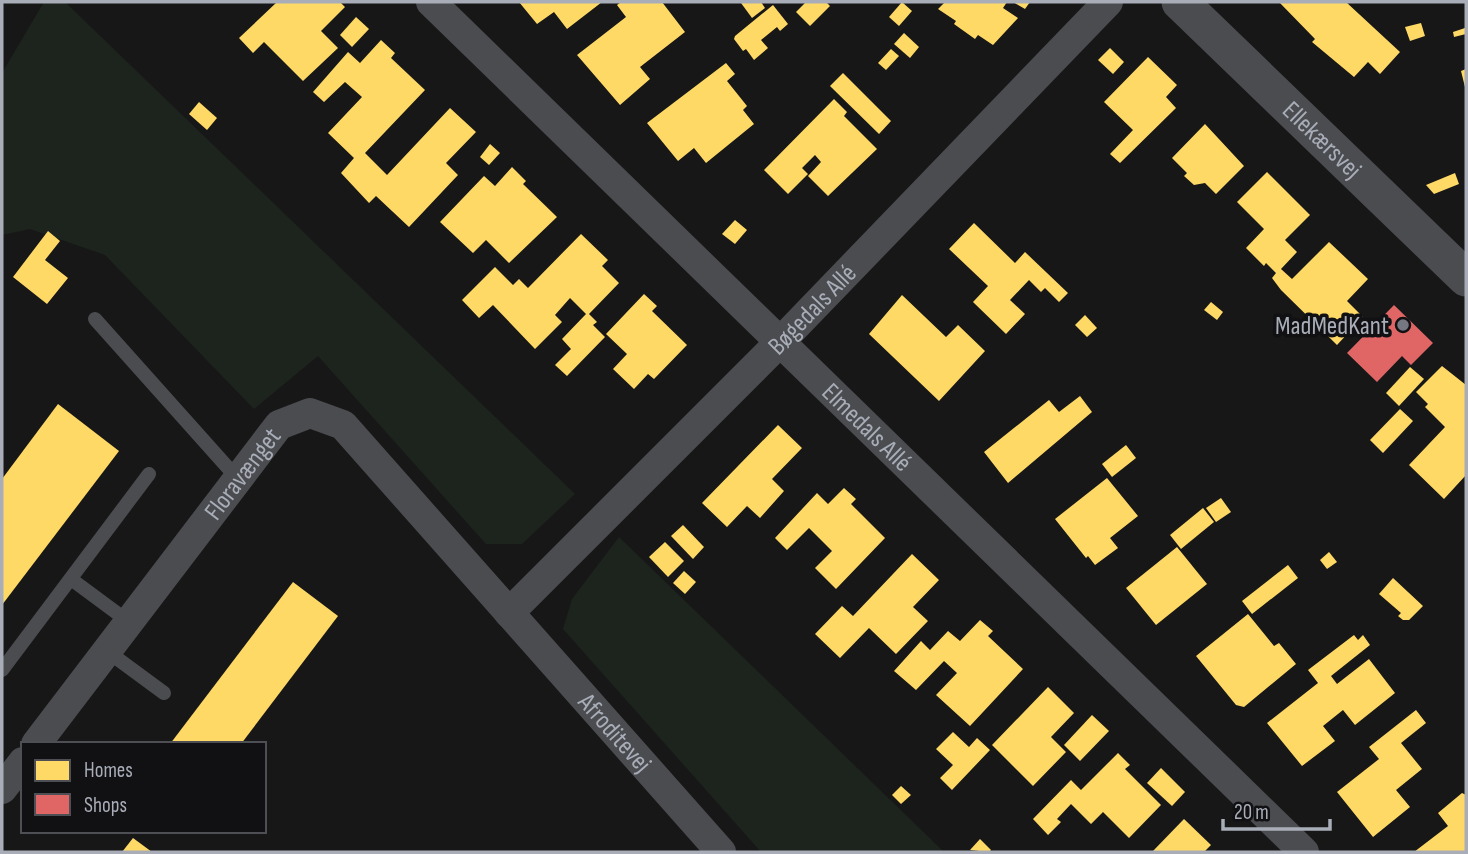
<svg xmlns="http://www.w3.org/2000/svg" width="1468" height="854" font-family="'Sofia Sans Condensed',sans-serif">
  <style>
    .green { fill: #1d241e }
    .homes { fill: #ffd966 }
    .shops { fill: #e06666 }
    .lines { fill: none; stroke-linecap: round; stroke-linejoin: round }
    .service { stroke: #4b4c50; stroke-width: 14 }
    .minor { stroke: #4b4c50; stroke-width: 30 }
    .tertiary { stroke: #4b4c50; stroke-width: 37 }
    .poi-dot { fill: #757880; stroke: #111113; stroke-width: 2.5 }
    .labels { text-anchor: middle; stroke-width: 7; stroke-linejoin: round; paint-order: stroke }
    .street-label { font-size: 26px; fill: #a8adb8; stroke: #111113 }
    .poi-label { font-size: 26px; fill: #a8adb8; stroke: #111113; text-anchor: end }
  </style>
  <rect width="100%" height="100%" fill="#171717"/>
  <g class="green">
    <path d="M 44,2 L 65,2 L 575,494 L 522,544 L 486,544 L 318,356 L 254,409 L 105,255 L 30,229 L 2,235 L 2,73 Z"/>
    <path d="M 619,537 L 944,852 L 761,852 L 563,629 L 572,599 Z"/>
  </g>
  <g class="homes">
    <path d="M 277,2 L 340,2 L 345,7 L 321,31 L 338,48 L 303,81 L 264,42 L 253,53 L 239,38 Z"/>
    <path d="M 519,2 L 602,2 L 567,29 L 554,12 L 537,24 Z"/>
    <path d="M 621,2 L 662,2 L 685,32 L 640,67 L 650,79 L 620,105 L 577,55 L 626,17 L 617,5 Z"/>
    <path d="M 743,2 L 761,2 L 765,8 L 752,18 L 741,3 Z"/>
    <path d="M 806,2 L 826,2 L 830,6 L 810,26 L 796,12 Z"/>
    <path d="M 902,2 L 912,11 L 899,26 L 889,17 Z"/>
    <path d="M 945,2 L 1007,2 L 1003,8 L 1018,18 L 993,45 L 978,35 L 975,39 L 954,24 L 956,21 L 938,9 Z"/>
    <path d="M 1013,2 L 1030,2 L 1025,9 Z"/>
    <path d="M 1279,2 L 1346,2 L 1400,52 L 1380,74 L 1368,62 L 1354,77 L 1312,42 L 1315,39 Z"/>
    <path d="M 773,5 L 788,24 L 780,31 L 777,27 L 761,40 L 768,48 L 754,60 L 746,49 L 743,51 L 734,39 L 735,36 Z"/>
    <path d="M 356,17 L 369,29 L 352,47 L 340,35 Z"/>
    <path d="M 1421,23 L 1425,36 L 1410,41 L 1405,27 Z"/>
    <path d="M 1465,28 L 1466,34 L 1454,37 L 1453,32 Z"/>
    <path d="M 904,33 L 919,47 L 910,58 L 894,44 Z"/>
    <path d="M 381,40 L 395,53 L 391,58 L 425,90 L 365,153 L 387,175 L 450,108 L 476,132 L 446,163 L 458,175 L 409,227 L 376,196 L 369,203 L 341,173 L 354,158 L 328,133 L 362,97 L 345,82 L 324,102 L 313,92 L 348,52 L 360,63 Z"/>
    <path d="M 1110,48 L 1124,62 L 1113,74 L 1098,60 Z"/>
    <path d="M 891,49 L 899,56 L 886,70 L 878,63 Z"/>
    <path d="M 1148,57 L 1177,85 L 1166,97 L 1176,108 L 1120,163 L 1110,154 L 1133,130 L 1104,102 Z"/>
    <path d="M 726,63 L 735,74 L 727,81 L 747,106 L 743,110 L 754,124 L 706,163 L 694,148 L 678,161 L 647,123 Z"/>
    <path d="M 1466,69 L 1466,91 L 1461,71 Z"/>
    <path d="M 843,73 L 891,121 L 879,134 L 830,86 Z"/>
    <path d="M 834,99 L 847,112 L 844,116 L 877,149 L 828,196 L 808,176 L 821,162 L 815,155 L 802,168 L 808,174 L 788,194 L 764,170 Z"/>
    <path d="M 199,102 L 217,118 L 207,130 L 189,114 Z"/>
    <path d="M 1205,124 L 1244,166 L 1216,194 L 1205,183 L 1194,185 L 1184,176 L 1187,173 L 1172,158 Z"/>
    <path d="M 490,144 L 500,153 L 489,165 L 480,157 Z"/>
    <path d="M 512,167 L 526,181 L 523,184 L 557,217 L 509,263 L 486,240 L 473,253 L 440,222 L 484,176 L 495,186 Z"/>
    <path d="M 1267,172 L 1310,215 L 1285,240 L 1297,252 L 1281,269 L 1292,279 L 1329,242 L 1368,279 L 1347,301 L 1363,317 L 1337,345 L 1281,290 L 1272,278 L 1276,273 L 1266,263 L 1264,266 L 1246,248 L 1264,229 L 1237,202 Z"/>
    <path d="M 1455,173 L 1459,184 L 1434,194 L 1426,185 Z"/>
    <path d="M 735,220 L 747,230 L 735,244 L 722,234 Z"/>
    <path d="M 974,223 L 1015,263 L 1025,252 L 1068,293 L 1059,302 L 1045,288 L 1041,292 L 1029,280 L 1010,300 L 1025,314 L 1006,334 L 973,302 L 988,286 L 949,249 Z"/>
    <path d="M 48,231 L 60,241 L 45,260 L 68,278 L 47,304 L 13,277 Z"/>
    <path d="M 581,234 L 608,260 L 602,266 L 619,283 L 589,314 L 597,322 L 593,325 L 605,337 L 567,376 L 555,365 L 571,349 L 562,339 L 586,314 L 570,298 L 555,315 L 562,322 L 535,349 L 493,305 L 479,318 L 462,300 L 495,267 L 513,285 L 519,279 L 528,288 Z"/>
    <path d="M 644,294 L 657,306 L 652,311 L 687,345 L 654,379 L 648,374 L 634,389 L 613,369 L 627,354 L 606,334 Z"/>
    <path d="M 902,295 L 946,337 L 958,325 L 985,351 L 939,401 L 869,334 Z"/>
    <path d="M 1211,302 L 1223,312 L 1217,320 L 1204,310 Z"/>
    <path d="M 1085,315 L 1097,328 L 1087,337 L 1075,325 Z"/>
    <path d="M 1442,366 L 1466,385 L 1466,475 L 1444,499 L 1409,465 L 1445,427 L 1425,407 L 1428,404 L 1416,392 Z"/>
    <path d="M 1410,367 L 1424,379 L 1399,406 L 1386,393 Z"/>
    <path d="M 1080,396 L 1092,412 L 1008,483 L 984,452 L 1049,400 L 1059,412 Z"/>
    <path d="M 58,404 L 119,451 L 2,605 L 2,479 Z"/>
    <path d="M 1400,409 L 1413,421 L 1383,453 L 1370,440 Z"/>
    <path d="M 778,425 L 802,448 L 772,479 L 784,491 L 760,518 L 747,506 L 727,527 L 702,503 Z"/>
    <path d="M 1126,445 L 1136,458 L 1112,477 L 1102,464 Z"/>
    <path d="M 1107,478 L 1138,516 L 1110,538 L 1118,548 L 1095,565 L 1088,556 L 1086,558 L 1055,519 Z"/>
    <path d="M 844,488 L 856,499 L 851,504 L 885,538 L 836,589 L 815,568 L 832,551 L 809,528 L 787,550 L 775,538 L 817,493 L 828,504 Z"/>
    <path d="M 1221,498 L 1231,512 L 1216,522 L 1206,508 Z"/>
    <path d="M 1203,508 L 1214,522 L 1181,549 L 1170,535 Z"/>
    <path d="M 683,525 L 704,547 L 693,559 L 671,536 Z"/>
    <path d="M 665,542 L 684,561 L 668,577 L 649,557 Z"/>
    <path d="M 1177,547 L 1207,584 L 1156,625 L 1126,588 Z"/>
    <path d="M 1329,552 L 1337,562 L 1327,569 L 1320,560 Z"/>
    <path d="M 912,554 L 939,580 L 913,607 L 928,621 L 896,654 L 869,628 L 840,658 L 815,634 L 842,606 L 853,616 Z"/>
    <path d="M 1288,565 L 1298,578 L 1252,614 L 1242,601 Z"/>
    <path d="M 684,571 L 696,582 L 685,594 L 673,583 Z"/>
    <path d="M 1393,578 L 1423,606 L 1409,620 L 1403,620 L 1398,616 L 1401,613 L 1379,594 Z"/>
    <path d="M 293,582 L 338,616 L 241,744 L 170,744 Z"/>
    <path d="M 1248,614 L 1274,646 L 1279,643 L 1296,664 L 1244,707 L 1236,705 L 1196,656 Z"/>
    <path d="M 980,620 L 993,631 L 988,636 L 1023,669 L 970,726 L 936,695 L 957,673 L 944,661 L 916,690 L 894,671 L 921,641 L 930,650 L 948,631 L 960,641 Z"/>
    <path d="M 1354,635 L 1358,640 L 1363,635 L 1370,645 L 1331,676 L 1337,684 L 1369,659 L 1395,693 L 1355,725 L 1343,710 L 1323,726 L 1335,741 L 1302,766 L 1267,723 L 1318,683 L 1308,670 Z"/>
    <path d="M 1048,687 L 1074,713 L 1051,737 L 1066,752 L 1033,786 L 992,745 Z"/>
    <path d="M 1416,710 L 1426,723 L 1401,743 L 1422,769 L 1396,790 L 1410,807 L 1373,837 L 1337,792 L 1379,759 L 1369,747 Z"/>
    <path d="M 1092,715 L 1109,731 L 1080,761 L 1064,745 Z"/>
    <path d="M 953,732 L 969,747 L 977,738 L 990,750 L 952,790 L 940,778 L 953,765 L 936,749 Z"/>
    <path d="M 1118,753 L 1130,765 L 1125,769 L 1161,805 L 1129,838 L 1103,812 L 1091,824 L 1071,804 L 1057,819 L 1061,822 L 1048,835 L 1033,819 L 1071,780 L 1081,790 Z"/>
    <path d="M 1161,768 L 1185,792 L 1172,806 L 1147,783 Z"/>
    <path d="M 901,786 L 911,795 L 901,804 L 892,795 Z"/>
    <path d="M 1462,793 L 1466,795 L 1466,852 L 1414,852 L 1448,826 L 1438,813 Z"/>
    <path d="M 1184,819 L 1211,845 L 1204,852 L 1152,852 Z"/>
    <path d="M 133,838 L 152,852 L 122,852 Z"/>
    <path d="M 980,839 L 991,850 L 989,852 L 970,850 Z"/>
  </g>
  <path class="shops" d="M 1394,305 L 1433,343 L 1411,365 L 1402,356 L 1377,382 L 1347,353 Z"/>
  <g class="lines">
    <g class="service">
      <path d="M 95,319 L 238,479"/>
      <path d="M 71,579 L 129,622"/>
      <path d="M 107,651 L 164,693"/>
      <path d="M 2,670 L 149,474"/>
    </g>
    <g class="minor">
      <path id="s1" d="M 431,2 L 1304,852"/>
      <path id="s2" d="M 509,613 L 780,342 L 1108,2"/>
      <path id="s3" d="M 36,744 L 279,425 L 310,413 L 343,425 L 721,852"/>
      <path d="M 2,789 L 23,762"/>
    </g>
    <path class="tertiary" id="s4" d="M 1180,2 L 1466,278"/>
  </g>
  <circle class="poi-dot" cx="1403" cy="325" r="7"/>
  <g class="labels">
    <g class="street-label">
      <text dy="9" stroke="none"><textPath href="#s4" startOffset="198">Ellekærsvej</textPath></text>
      <text dy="9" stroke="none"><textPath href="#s2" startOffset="429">Bøgedals Allé</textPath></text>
      <text dy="9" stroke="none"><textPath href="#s1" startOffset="609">Elmedals Allé</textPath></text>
      <text dy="9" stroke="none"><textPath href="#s3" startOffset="340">Floravænget</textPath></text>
      <text dy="9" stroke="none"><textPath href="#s3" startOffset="880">Afroditevej</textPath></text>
    </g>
    <g class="poi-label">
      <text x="1389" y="334">MadMedKant</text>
    </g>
  </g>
  <rect width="1468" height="854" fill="none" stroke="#a8adb8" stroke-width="7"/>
  <rect x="21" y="742" width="245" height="91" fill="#111113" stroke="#4d4f55" stroke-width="2"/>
  <rect x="35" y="760" width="35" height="21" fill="#ffd966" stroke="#4d4f55" stroke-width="2"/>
  <text x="84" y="777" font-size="21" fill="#a8adb8">Homes</text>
  <rect x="35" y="794" width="35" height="21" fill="#e06666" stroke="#4d4f55" stroke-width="2"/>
  <text x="84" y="812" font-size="21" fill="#a8adb8">Shops</text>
  <path d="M1223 819v10h107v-10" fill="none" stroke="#a8adb8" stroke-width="3.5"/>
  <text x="1234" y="819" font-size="21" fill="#a8adb8" stroke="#111113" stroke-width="5" paint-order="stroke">20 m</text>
</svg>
